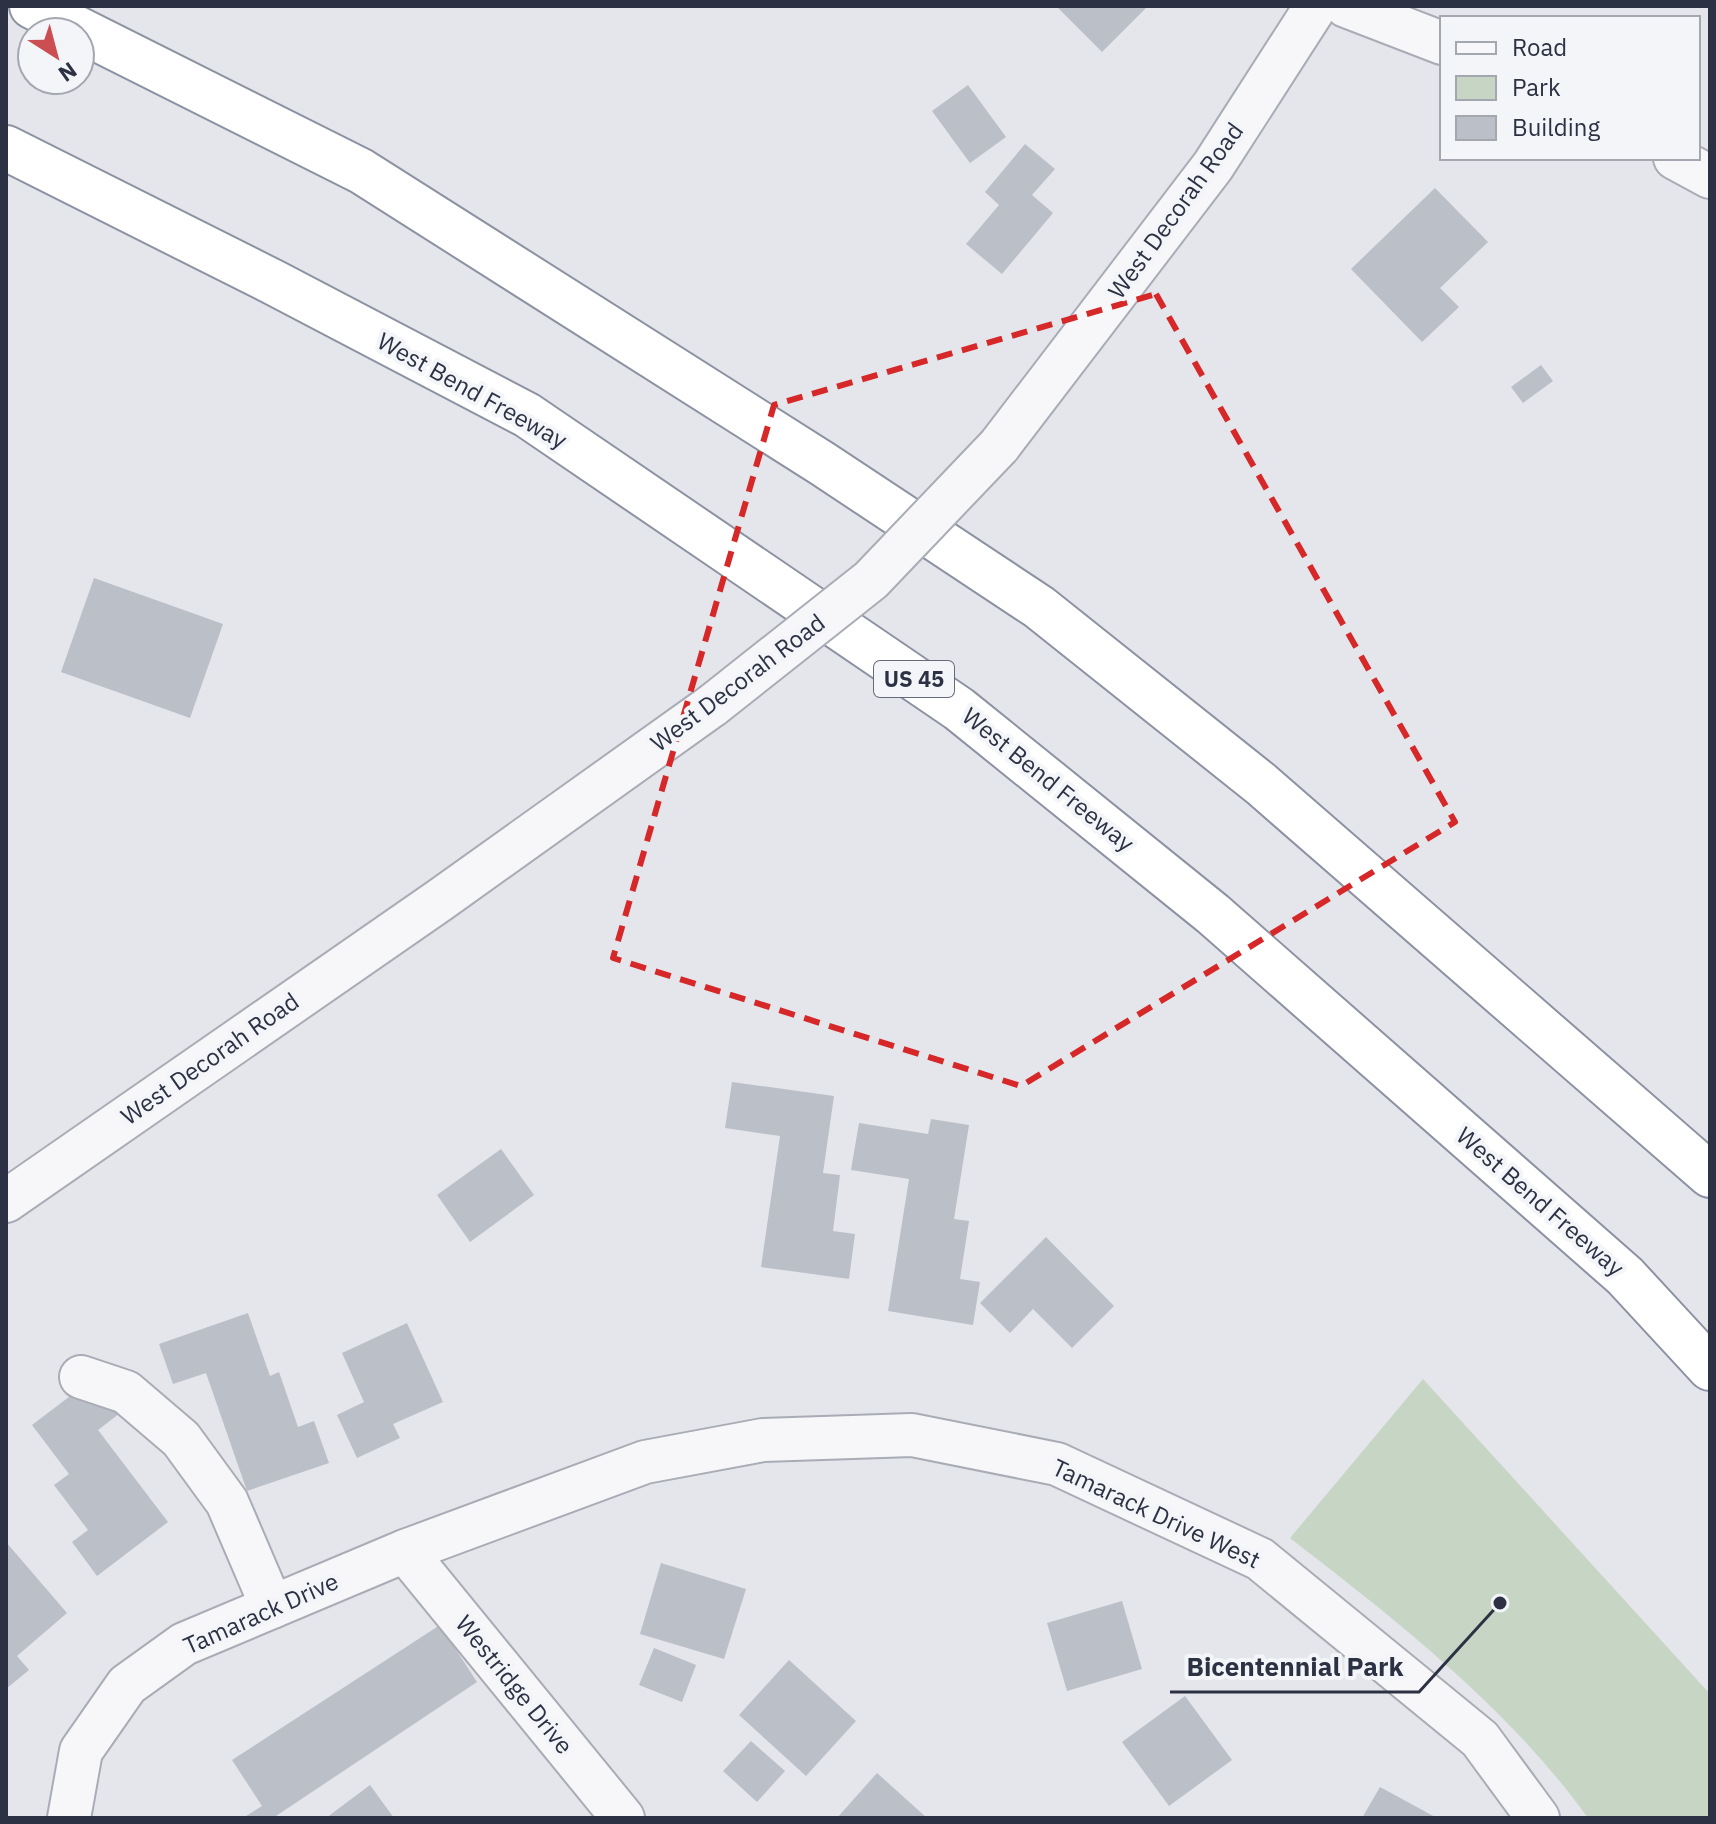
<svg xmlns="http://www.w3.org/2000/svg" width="1716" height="1824" font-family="'IBM Plex Sans',sans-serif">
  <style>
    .green { fill: #c7d5c5 }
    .building { fill: #bbbfc8 }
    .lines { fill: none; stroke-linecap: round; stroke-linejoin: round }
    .minor-casing { stroke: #a9acb5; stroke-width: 46 }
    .highway-casing { stroke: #8c92a2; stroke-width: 48 }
    .minor { stroke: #f7f7fa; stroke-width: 42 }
    .highway { stroke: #fff; stroke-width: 44 }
    .minor-bridge-casing { stroke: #a9acb5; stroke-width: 46; stroke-linecap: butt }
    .minor-bridge { stroke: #f7f7fa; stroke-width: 42 }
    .marked { fill: none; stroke: #d62828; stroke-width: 6; stroke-dasharray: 16 10; stroke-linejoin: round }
    .labels { text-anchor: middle; stroke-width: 8; stroke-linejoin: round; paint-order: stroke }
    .shield { fill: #f4f5f9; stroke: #686c7a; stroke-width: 2 }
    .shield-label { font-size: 22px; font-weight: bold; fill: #2c3243 }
    .street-label { font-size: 24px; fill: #2c3243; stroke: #f4f5f9 }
    .leader { fill: none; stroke: #2c3243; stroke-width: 3 }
    .callout-dot { fill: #2c3243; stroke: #f4f5f9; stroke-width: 3 }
    .callout-label { font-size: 26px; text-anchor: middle; font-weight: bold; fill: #2c3243; stroke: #f4f5f9; stroke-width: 8; stroke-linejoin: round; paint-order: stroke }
  </style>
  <rect width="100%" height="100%" fill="#e4e6eb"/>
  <path class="green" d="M 1423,1379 L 1710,1694 L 1710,1818 L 1588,1818 C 1508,1707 1397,1621 1290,1538 Z"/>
  <g class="building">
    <path d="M 1056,6 L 1148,6 L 1102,52 Z"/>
    <path d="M 968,85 L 1006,137 L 970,163 L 932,111 Z"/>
    <path d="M 1025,144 L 1055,169 L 1032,195 L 1053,213 L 1002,274 L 966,244 L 999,205 L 985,192 Z"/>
    <path d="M 1435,188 L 1488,242 L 1440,288 L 1459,307 L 1422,342 L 1351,269 Z"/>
    <path d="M 1541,365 L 1553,381 L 1523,403 L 1511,387 Z"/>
    <path d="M 94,578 L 223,624 L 190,718 L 61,672 Z"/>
    <path d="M 732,1082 L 834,1096 L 823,1173 L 840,1175 L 833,1231 L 855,1234 L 849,1279 L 761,1267 L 780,1136 L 725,1128 Z"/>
    <path d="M 931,1119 L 969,1125 L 954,1219 L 969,1221 L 960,1279 L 980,1282 L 973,1325 L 888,1311 L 909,1179 L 851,1170 L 859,1123 L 928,1134 Z"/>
    <path d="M 501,1149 L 534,1195 L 470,1242 L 437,1195 Z"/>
    <path d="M 1046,1237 L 1114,1306 L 1072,1348 L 1033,1309 L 1010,1333 L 980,1303 Z"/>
    <path d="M 248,1313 L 270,1376 L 279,1372 L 298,1427 L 314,1421 L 329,1463 L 247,1491 L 206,1373 L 173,1384 L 159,1344 Z"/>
    <path d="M 407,1323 L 443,1402 L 393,1424 L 400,1438 L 357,1458 L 337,1415 L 364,1402 L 342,1353 Z"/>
    <path d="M 94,1378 L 120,1413 L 98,1430 L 168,1522 L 97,1576 L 72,1542 L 88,1530 L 54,1485 L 69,1474 L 32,1425 Z"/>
    <path d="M 6,1542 L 67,1613 L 17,1656 L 29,1670 L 6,1689 Z"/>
    <path d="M 661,1563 L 746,1589 L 724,1659 L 640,1634 Z"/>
    <path d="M 1122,1601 L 1142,1669 L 1067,1691 L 1047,1623 Z"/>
    <path d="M 440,1625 L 477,1682 L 273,1818 L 243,1818 L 262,1806 L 232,1760 Z"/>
    <path d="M 654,1648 L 696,1665 L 682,1702 L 639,1685 Z"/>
    <path d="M 789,1660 L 856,1721 L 806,1776 L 739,1715 Z"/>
    <path d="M 1185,1696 L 1232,1760 L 1169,1806 L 1122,1742 Z"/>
    <path d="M 751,1741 L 785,1771 L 757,1802 L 723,1771 Z"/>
    <path d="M 877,1773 L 927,1818 L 837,1818 Z"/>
    <path d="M 370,1785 L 394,1818 L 326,1818 Z"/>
    <path d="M 1380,1787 L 1437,1818 L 1362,1818 Z"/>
  </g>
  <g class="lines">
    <g class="minor-casing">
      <g id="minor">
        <path d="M 1346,6 L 1442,43"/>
        <path d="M 1675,158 L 1710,177"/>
        <path d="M 999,446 L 1213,166 L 1316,6"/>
        <path d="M 6,1201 L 440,900 L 713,705"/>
        <path d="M 81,1377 L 126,1392 L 181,1439 L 227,1502 L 272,1607"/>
        <path d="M 405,1551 L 623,1818"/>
        <path d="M 69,1818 L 81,1751 L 127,1685 L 184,1644 L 405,1551 L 645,1462 L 763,1440 L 912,1435 L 1057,1464 L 1260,1559 L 1480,1739 L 1538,1818"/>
      </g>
    </g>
    <g class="highway-casing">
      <g id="highway">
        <path d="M 32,6 L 361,171 L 823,464 L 1039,607 L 1261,784 L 1710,1175"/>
        <path d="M 6,148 L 273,282 L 527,415 L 959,709 L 1213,914 L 1625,1276 L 1710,1368"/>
      </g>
    </g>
    <use href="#minor" class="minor"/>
    <use href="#highway" class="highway"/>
    <g class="minor-bridge-casing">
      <path id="minor-bridge" d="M 713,705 L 871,580 L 999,446"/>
    </g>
    <use href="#minor-bridge" class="minor-bridge"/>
  </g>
  <path class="marked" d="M 1156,294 L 1455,822 L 1021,1086 L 613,958 L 774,405 Z"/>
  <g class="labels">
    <rect class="shield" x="874" y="661" width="80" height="36" rx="6"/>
    <g class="shield-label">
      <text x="914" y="687">US 45</text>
    </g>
    <g class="street-label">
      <text transform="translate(1176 211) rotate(-54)" y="8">West Decorah Road</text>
      <text transform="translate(472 391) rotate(29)" y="8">West Bend Freeway</text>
      <text transform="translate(738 683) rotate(-37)" y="8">West Decorah Road</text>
      <text transform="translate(1048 780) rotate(39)" y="8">West Bend Freeway</text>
      <text transform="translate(210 1059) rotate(-35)" y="8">West Decorah Road</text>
      <text transform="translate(1540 1202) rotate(41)" y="8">West Bend Freeway</text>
      <text transform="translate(1156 1514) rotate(25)" y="8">Tamarack Drive West</text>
      <text transform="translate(261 1614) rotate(-24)" y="8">Tamarack Drive</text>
      <text transform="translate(514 1685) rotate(51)" y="8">Westridge Drive</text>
    </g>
  </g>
  <path class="leader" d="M1500 1603L1419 1692H1170"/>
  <circle class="callout-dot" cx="1500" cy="1603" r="8"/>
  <g class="callout-label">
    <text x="1295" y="1676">Bicentennial Park</text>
  </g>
  <rect width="1716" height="1824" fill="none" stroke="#2c3243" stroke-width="16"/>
  <rect x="1440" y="16" width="260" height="144" fill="#f4f5f9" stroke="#a4a7b0" stroke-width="2"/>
  <rect x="1456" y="42" width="40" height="12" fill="#f7f7fa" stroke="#a4a7b0" stroke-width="2"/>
  <text x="1512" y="56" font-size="24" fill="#2c3243">Road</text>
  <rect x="1456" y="76" width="40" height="24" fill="#c7d5c5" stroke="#a4a7b0" stroke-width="2"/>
  <text x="1512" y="96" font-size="24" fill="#2c3243">Park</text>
  <rect x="1456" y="116" width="40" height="24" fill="#bbbfc8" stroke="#a4a7b0" stroke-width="2"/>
  <text x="1512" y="136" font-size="24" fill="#2c3243">Building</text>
  <g transform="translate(56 56) rotate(144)"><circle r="38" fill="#f4f5f9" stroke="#a4a7b0" stroke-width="2"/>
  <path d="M0-6L14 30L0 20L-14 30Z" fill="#cb4e53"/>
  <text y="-12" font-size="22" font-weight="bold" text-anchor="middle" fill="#2c3243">N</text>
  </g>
</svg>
